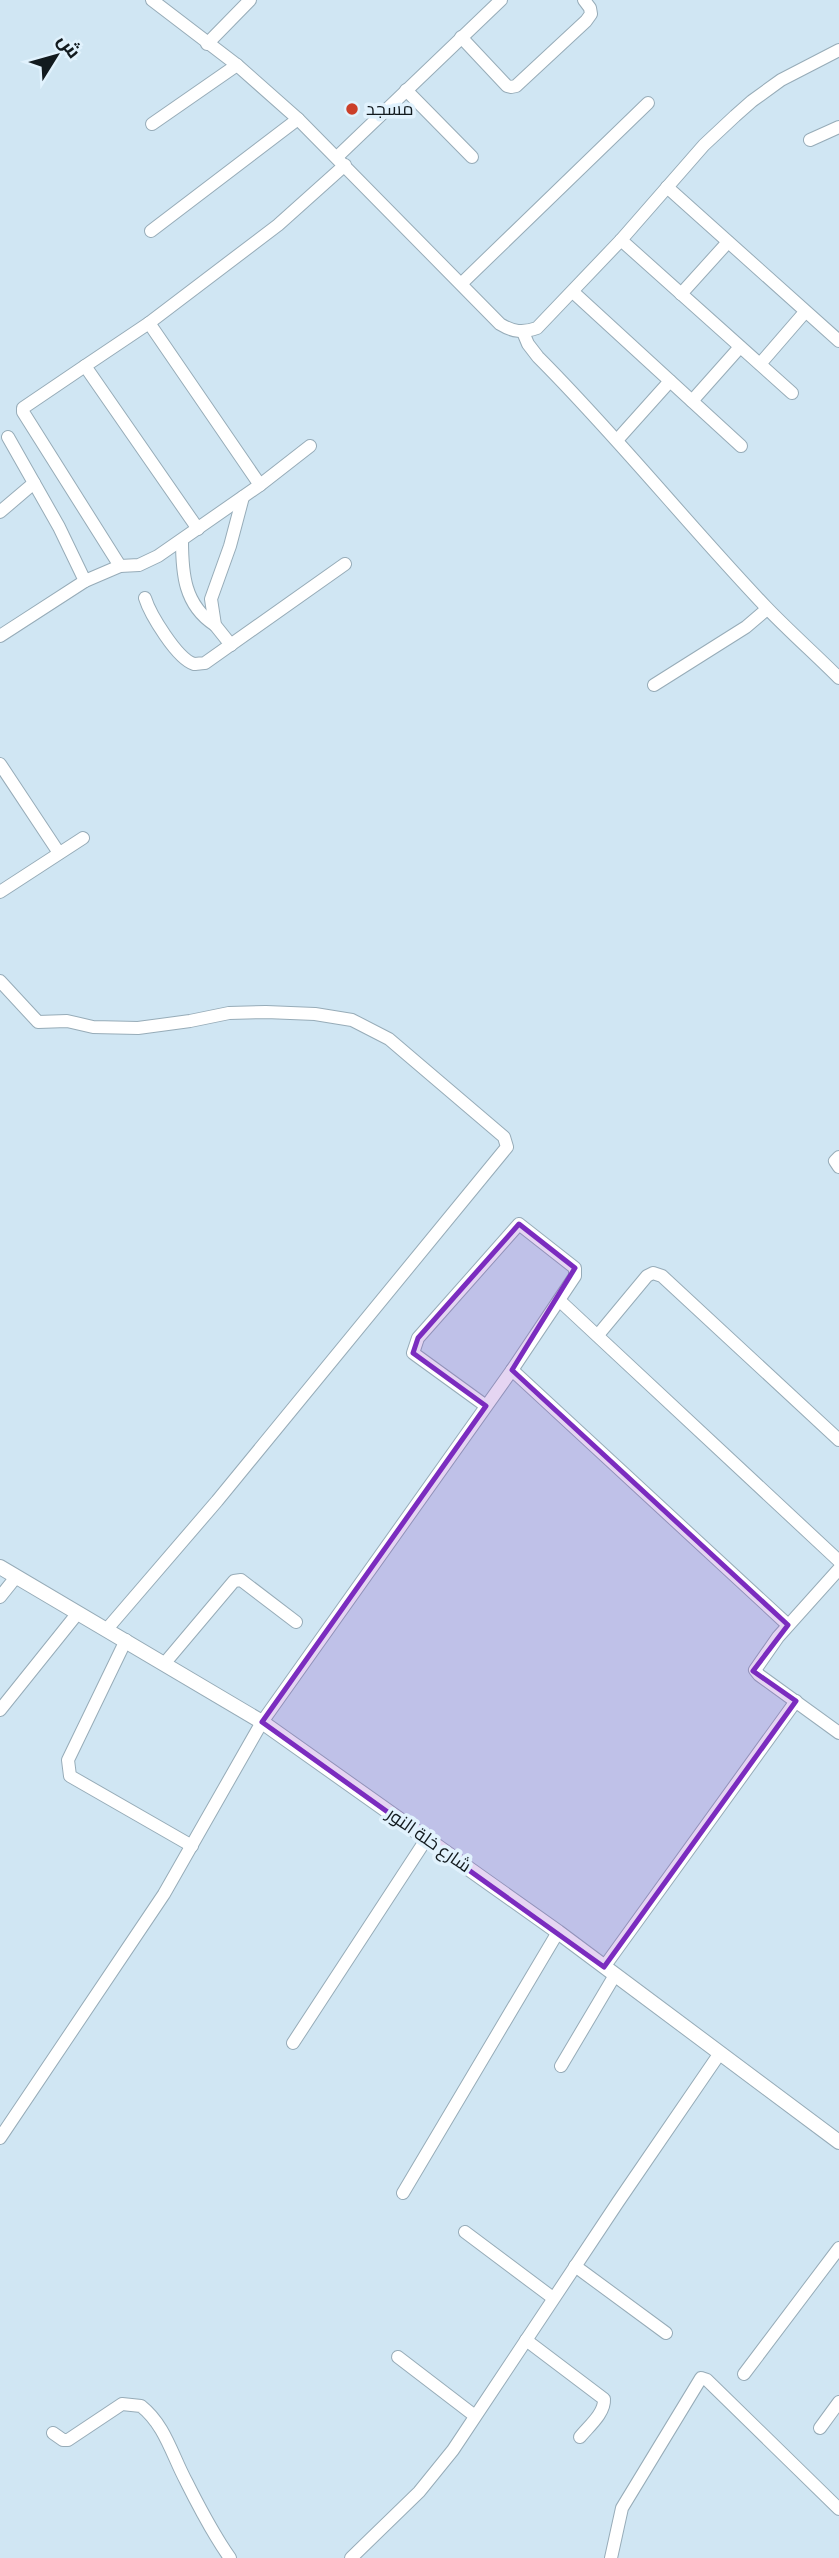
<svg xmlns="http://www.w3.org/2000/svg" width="839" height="2558" font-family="Commissioner,Cairo,sans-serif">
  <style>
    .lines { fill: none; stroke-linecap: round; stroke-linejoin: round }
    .minor-casing { stroke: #97acb8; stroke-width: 14 }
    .tertiary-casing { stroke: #97acb8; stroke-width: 16 }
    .minor { stroke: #fff; stroke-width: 12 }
    .tertiary { stroke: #fff; stroke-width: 14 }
    .marked { fill: #7b2cbf; fill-opacity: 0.2; stroke: #7b2cbf; stroke-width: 5; stroke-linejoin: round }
    .poi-dot { fill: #cb3f29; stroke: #e1f2fd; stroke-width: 2.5 }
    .labels { text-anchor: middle; stroke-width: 7; stroke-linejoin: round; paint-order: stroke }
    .poi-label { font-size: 18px; fill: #121a1e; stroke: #e1f2fd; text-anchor: start }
    .street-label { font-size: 18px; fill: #121a1e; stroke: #e1f2fd }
  </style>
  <rect width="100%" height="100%" fill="#d0e6f3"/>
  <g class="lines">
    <g class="minor-casing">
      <g id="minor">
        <path d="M 152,0 L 237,65 L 298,119 L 500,324 C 513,332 523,333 537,328 L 621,240 L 704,145 L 735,116 L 752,101 L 781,80 L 839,50"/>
        <path d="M 461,37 L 507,86 L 511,87 L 516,86 L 586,21 L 591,14 L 590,8 L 584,0"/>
        <path d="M 207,44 L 250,0"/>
        <path d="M 406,90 L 472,157"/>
        <path d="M 152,124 L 237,65"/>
        <path d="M 810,140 L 839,127"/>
        <path d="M 337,157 L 501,0"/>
        <path d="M 667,187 L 839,341"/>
        <path d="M 151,231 L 298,119"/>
        <path d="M 621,240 L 792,393"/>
        <path d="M 462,283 L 648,103"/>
        <path d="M 573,292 L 741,446"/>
        <path d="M 681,294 L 728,242"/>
        <path d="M 149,323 L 260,485"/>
        <path d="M 523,332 L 528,344 L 538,357 C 618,437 688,525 766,607 C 789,631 815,654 839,678"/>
        <path d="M 760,364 L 805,312"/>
        <path d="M 85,366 L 23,408 L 23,412 L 120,566"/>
        <path d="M 692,401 L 740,347"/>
        <path d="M 8,437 L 59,527 L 85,581"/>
        <path d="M 618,439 L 670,381"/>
        <path d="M 0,512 L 34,483"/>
        <path d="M 198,529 L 85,366 L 149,323 L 278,225 L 345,165"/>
        <path d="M 182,540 C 182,573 184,605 215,625"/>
        <path d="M 145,598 C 150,614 177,659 194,664 C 195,664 204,663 205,663 L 345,564"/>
        <path d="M 0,636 L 85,581 L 120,566 L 139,565 L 158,556 L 260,485 L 310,446"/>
        <path d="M 231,645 L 215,625 L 211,599 L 230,546 L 243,497"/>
        <path d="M 654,685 L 746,627 L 767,609"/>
        <path d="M 0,764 L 59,853"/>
        <path d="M 0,892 L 83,838"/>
        <path d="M 0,981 L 38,1022 L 67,1021 L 93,1027 L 138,1028 L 190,1021 L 229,1013 L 266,1012 L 315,1014 L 352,1020 L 389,1039 L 504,1137 L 507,1147 L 217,1501 L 107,1629"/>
        <path d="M 839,1157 L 835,1161 L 839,1167"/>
        <path d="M 560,1301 L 839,1561"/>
        <path d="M 598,1335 L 647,1276 L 653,1273 L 662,1276 L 839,1440"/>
        <path d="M 512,1370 L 788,1625"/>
        <path d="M 839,1569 L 778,1637 L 755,1670 L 759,1675 L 839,1733"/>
        <path d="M 0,1597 L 16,1577"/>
        <path d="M 126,1640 L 68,1760 L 70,1776 L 192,1846"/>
        <path d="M 164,1664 L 234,1581 L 241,1580 L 296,1622"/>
        <path d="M 0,1710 L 77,1614"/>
        <path d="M 604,1967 L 796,1701"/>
        <path d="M 293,2043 L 427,1838"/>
        <path d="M 561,2066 L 615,1975"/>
        <path d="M 0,2138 L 164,1894 L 262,1722 L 512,1370 L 575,1276 L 575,1268 L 519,1224 L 418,1338 L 413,1353 L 486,1406"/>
        <path d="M 403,2193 L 558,1932"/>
        <path d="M 465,2232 L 553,2298"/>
        <path d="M 575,2266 L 666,2333"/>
        <path d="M 526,2340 L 604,2399 C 605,2413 589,2426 580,2437"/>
        <path d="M 398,2357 L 475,2416"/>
        <path d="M 744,2374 L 839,2248"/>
        <path d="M 820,2428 L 839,2402"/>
        <path d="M 53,2433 L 63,2440 L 68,2440 L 122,2404 L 141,2406 C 165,2425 172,2455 186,2481 C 199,2507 213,2534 230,2558"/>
        <path d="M 351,2558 L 419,2492 L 453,2450 L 618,2202 L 720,2053"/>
        <path d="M 611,2558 L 622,2508 L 701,2378 L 707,2380 L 839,2509"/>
      </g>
    </g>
    <g class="tertiary-casing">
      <path id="tertiary" d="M 0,1567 L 262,1722 L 558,1932 L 839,2142"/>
    </g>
    <use href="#minor" class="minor"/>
    <use href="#tertiary" class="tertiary"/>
  </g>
  <path class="marked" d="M 519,1224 L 575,1268 L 512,1370 L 788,1625 L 753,1671 L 796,1701 L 604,1967 L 262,1722 L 486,1406 L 413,1353 L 418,1338 Z"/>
  <circle class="poi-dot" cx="352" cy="109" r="7"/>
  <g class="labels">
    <g class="poi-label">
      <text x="366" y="115">مسجد</text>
    </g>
    <g class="street-label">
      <text transform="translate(429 1840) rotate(35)" y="6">شارع خلة النور</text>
    </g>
  </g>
  <g transform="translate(56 56) rotate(53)" stroke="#e1f2fd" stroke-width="5" paint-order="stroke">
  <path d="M0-5L12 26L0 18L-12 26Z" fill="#121a1e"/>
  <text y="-10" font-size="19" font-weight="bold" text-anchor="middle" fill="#121a1e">ش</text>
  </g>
</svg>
